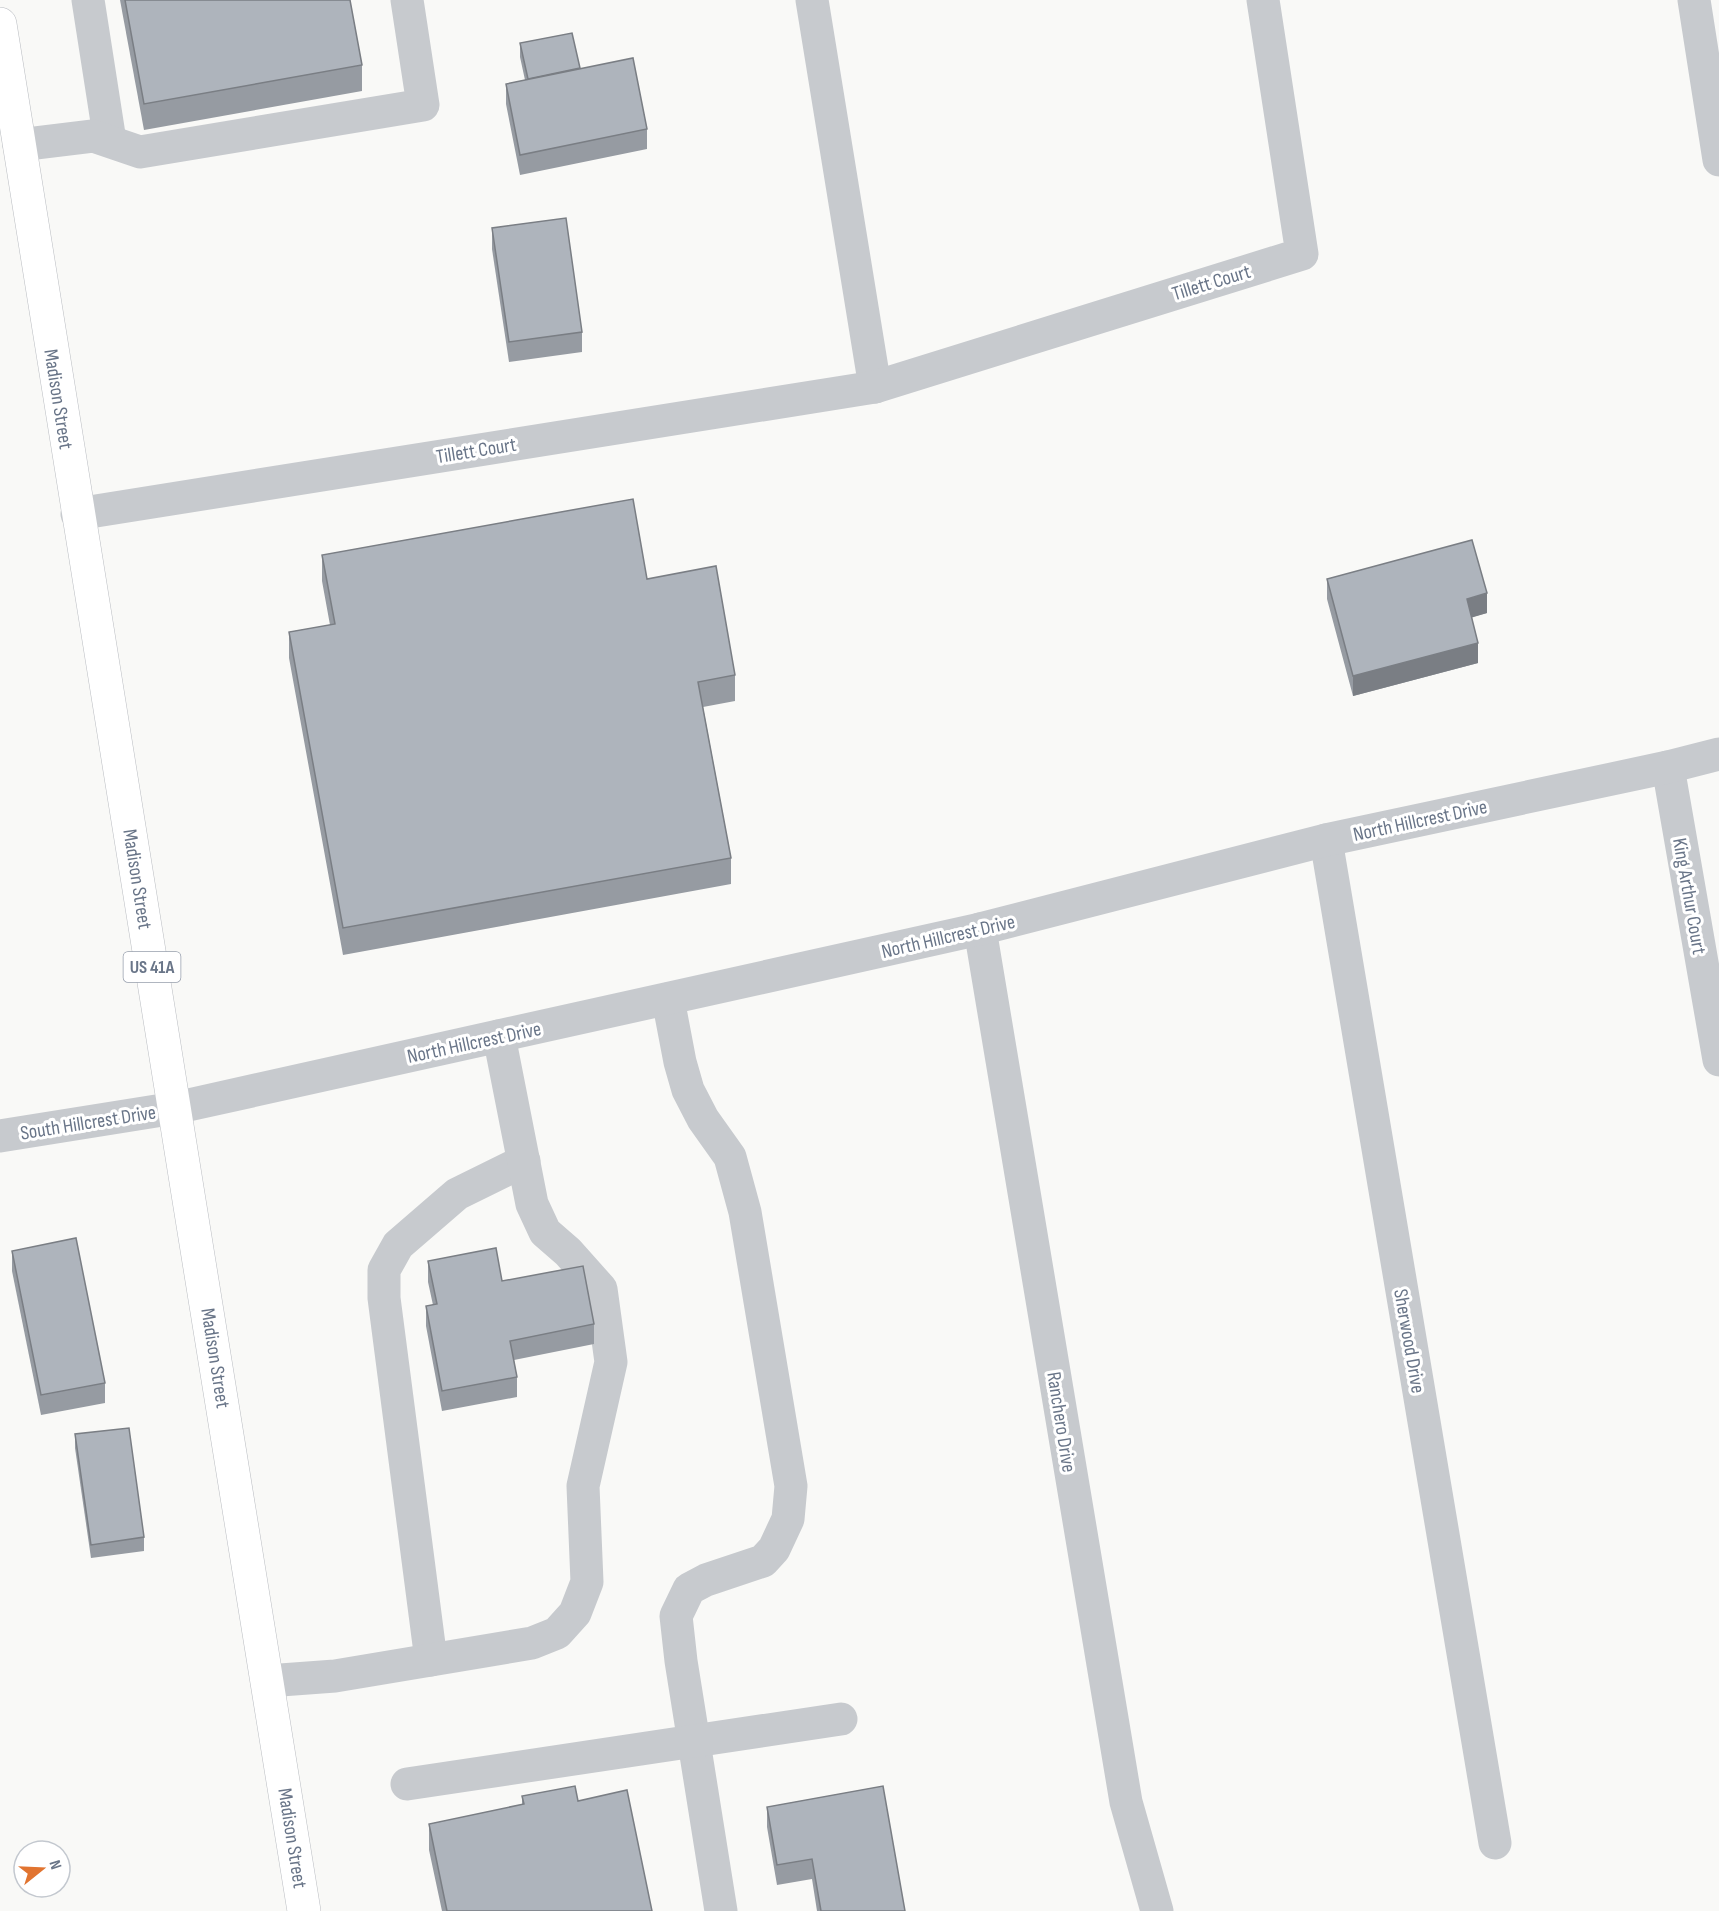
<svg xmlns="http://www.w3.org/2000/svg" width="1719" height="1911" font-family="'Sofia Sans Condensed',sans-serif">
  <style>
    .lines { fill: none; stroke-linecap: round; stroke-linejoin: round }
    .major-casing { stroke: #babdc2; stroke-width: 34 }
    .minor { stroke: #c7cace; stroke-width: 33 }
    .major { stroke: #fff; stroke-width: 33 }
    .wall { fill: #969ba2 }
    .shaded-wall { fill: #7a7e84 }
    .building { fill: #aeb4bc; stroke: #7a7e84; stroke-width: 1.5 }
    .labels { text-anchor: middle; stroke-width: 6; stroke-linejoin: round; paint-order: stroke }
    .shield { fill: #fff; stroke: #969eac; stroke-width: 1.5 }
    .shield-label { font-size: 18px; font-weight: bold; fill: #697588 }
    .street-label { font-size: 20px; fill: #697588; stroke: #fff }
  </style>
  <rect width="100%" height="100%" fill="#f9f9f7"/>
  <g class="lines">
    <g class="major-casing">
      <path id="major" d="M 0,24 C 99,653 203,1282 304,1911"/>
    </g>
    <g class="minor">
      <path d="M 88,0 L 110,141"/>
      <path d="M 812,0 L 875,387"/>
      <path d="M 1694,0 L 1719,160"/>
      <path d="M 19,145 L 93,136 L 140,152 L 423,105 L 407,0"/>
      <path d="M 77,514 L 875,387 L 1302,254 L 1263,0"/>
      <path d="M 1668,767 L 1719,1060"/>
      <path d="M 1326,840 L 1495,1843"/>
      <path d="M 980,929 L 1126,1802 L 1157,1911"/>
      <path d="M 668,999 L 680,1062 L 688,1090 L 703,1119 L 730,1157 L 745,1212 L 791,1486 L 788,1519 L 774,1549 L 763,1561 L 706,1580 L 689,1589 L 676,1616 L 681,1661 L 721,1911"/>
      <path d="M 0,1136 L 175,1108 L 980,929 L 1326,840 L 1668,767 L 1719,754"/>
      <path d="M 431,1660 L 384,1298 L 384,1270 L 398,1245 L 457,1194 L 524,1161"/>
      <path d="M 267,1681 L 335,1676 L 532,1643 L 557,1633 L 575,1613 L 587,1582 L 583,1486 L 611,1362 L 601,1289 L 568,1252 L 545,1232 L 532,1204 L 499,1036"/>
      <path d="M 407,1784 L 841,1719"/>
    </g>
    <use href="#major" class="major"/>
  </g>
  <g class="wall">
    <path d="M 120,0 L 350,0 L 362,65 L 362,91 L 144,130 Z"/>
    <path d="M 520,43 L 580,69 L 647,129 L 647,149 L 520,175 L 506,104 L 506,84 L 525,80 L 520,57 Z"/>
    <path d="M 492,228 L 582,332 L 582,352 L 509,362 L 492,249 Z"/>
    <path d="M 322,555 L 647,579 L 735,675 L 735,701 L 703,707 L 731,858 L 731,884 L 343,955 L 289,658 L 289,632 L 330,625 L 322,581 Z"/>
    <path d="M 1327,579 L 1487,613 L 1472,617 L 1478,663 L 1353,696 L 1327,599 Z"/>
    <path d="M 12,1251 L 105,1383 L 105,1403 L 41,1415 L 12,1271 Z"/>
    <path d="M 428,1261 L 502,1281 L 594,1324 L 594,1344 L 514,1360 L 517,1377 L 517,1397 L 442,1411 L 426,1326 L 426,1306 L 433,1305 L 428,1282 Z"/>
    <path d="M 75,1434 L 144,1537 L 144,1551 L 91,1558 L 75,1448 Z"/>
    <path d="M 522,1796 L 578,1801 L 652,1911 L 442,1911 L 429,1850 L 429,1824 L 522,1805 Z"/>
    <path d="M 767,1807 L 905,1911 L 817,1911 L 812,1879 L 777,1885 L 767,1827 Z"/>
  </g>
  <g class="shaded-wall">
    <path d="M 1487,593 L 1487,613 L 1467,619 L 1467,599 Z"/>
    <path d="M 1478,643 L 1478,663 L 1353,696 L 1353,676 Z"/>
  </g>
  <g class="building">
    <path d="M 125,0 L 350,0 L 362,65 L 144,104 Z"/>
    <path d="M 572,33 L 580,68 L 528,79 L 520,43 Z"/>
    <path d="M 633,58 L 647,129 L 520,155 L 506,84 Z"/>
    <path d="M 566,218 L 582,332 L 509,342 L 492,228 Z"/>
    <path d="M 633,499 L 647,579 L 716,566 L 735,675 L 698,682 L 731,858 L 343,928 L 289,632 L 335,624 L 322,555 Z"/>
    <path d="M 1472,540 L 1487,593 L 1467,599 L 1478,643 L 1353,676 L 1327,579 Z"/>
    <path d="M 76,1238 L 105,1383 L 41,1395 L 12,1251 Z"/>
    <path d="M 496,1248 L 502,1281 L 583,1266 L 594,1324 L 510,1341 L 517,1377 L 442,1391 L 426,1306 L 437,1304 L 428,1261 Z"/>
    <path d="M 129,1428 L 144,1537 L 91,1545 L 75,1434 Z"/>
    <path d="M 575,1786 L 578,1801 L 627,1790 L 652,1911 L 447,1911 L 429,1824 L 524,1804 L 522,1796 Z"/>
    <path d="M 883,1786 L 905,1911 L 821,1911 L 812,1859 L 777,1865 L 767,1807 Z"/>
  </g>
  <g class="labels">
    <rect class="shield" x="123.5" y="952" width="57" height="30" rx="4.5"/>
    <g class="shield-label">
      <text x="152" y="973">US 41A</text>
    </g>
    <g class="street-label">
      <text transform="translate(1211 282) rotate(-17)" y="7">Tillett Court</text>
      <text transform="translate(59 399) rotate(81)" y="7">Madison Street</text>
      <text transform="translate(476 450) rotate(-9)" y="7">Tillett Court</text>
      <text transform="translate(1420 820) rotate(-12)" y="7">North Hillcrest Drive</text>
      <text transform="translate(138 879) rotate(81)" y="7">Madison Street</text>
      <text transform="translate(1690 896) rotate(80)" y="7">King Arthur Court</text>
      <text transform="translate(948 936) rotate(-13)" y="7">North Hillcrest Drive</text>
      <text transform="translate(474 1042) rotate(-12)" y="7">North Hillcrest Drive</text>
      <text transform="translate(88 1122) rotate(-9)" y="7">South Hillcrest Drive</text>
      <text transform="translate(1410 1341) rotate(80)" y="7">Sherwood Drive</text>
      <text transform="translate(216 1358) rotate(81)" y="7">Madison Street</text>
      <text transform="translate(1062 1422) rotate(81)" y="7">Ranchero Drive</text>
      <text transform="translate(293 1838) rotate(81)" y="7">Madison Street</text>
    </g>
  </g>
  <g transform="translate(42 1869) rotate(72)"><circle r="28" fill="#ffffff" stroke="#c3c8cf" stroke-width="1.5"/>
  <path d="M0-4.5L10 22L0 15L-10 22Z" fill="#e17430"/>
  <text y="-9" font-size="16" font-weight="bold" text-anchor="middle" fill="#697588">N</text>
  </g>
</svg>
